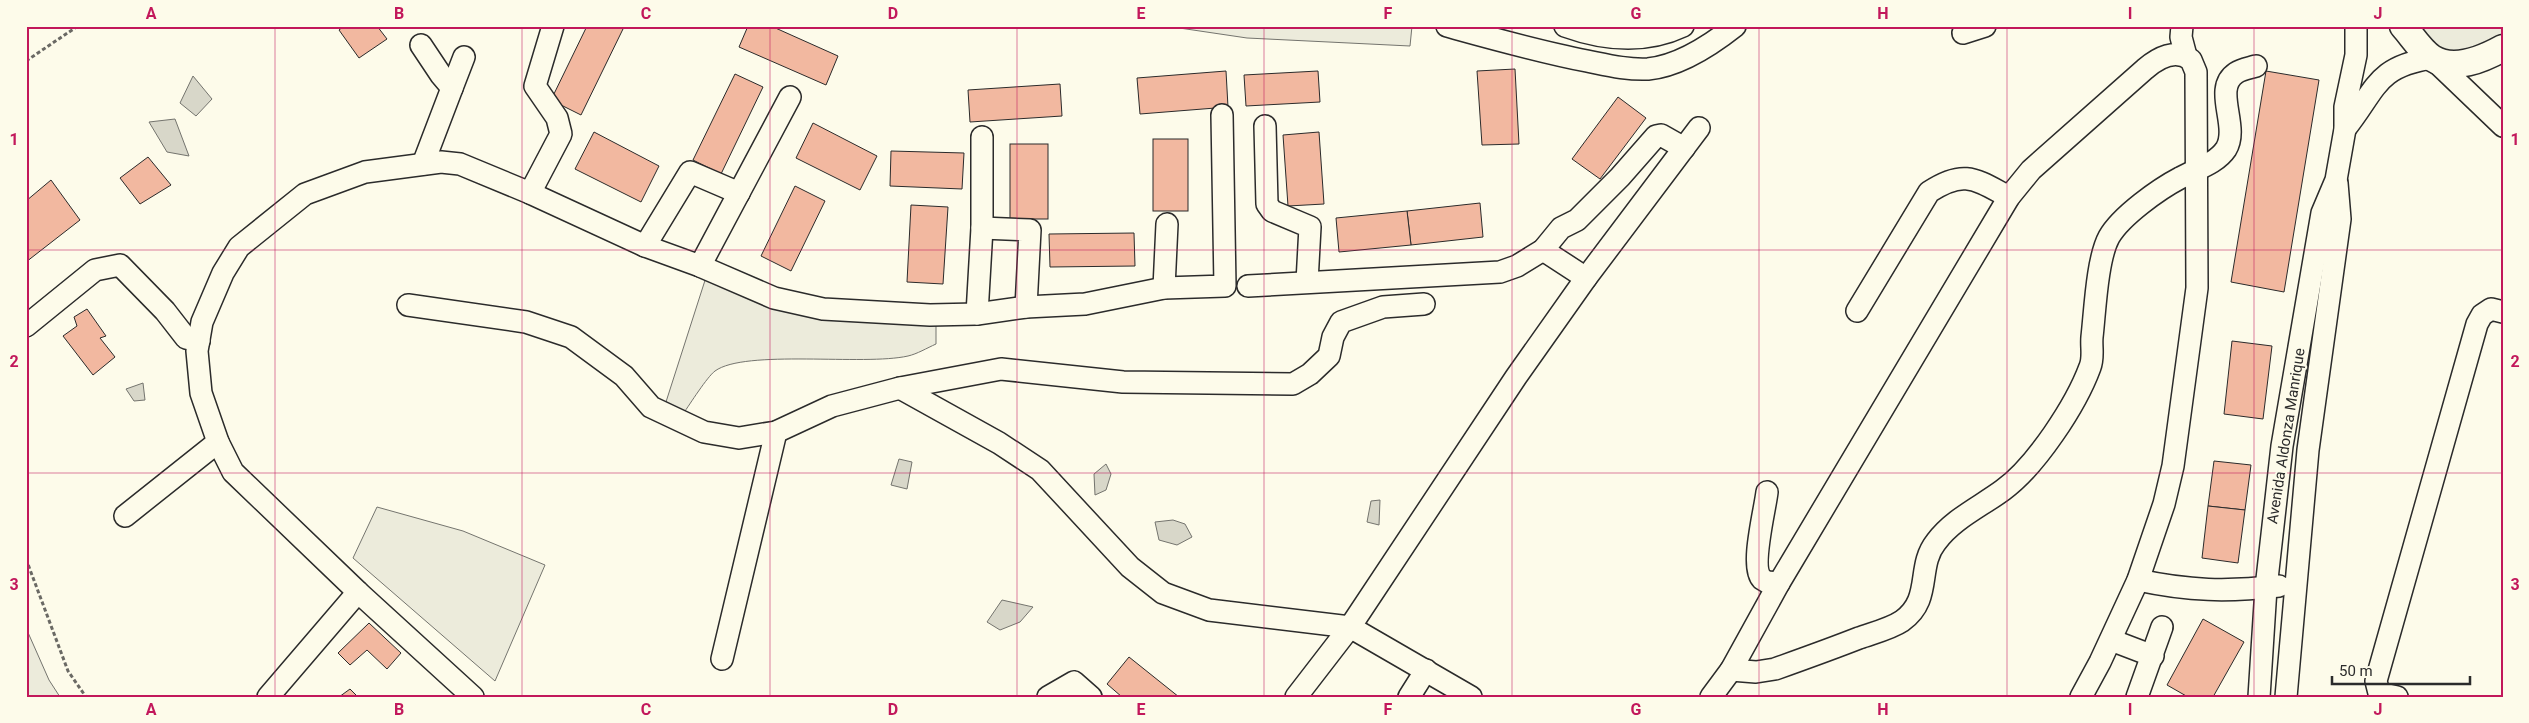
<svg xmlns="http://www.w3.org/2000/svg" width="2529" height="723" font-family="Roboto,sans-serif">
  <style>
    .green { fill: #ecebdb; stroke: #74746e }
    .water { fill: #d8d7c9; stroke: #74746e }
    .building { fill: #f2b8a0; stroke: #2b2b2b }
    .lines { fill: none; stroke-linecap: round; stroke-linejoin: round }
    .minor-casing { stroke: #2b2b2b; stroke-width: 24 }
    .major-casing { stroke: #2b2b2b; stroke-width: 29 }
    .path { stroke: #6a6964; stroke-width: 3; stroke-dasharray: 4 2.5; stroke-linecap: butt }
    .minor { stroke: #fdfbea; stroke-width: 21 }
    .major { stroke: #fdfbea; stroke-width: 26 }
    .grid { fill: none; stroke: #c2185b; stroke-width: 1; stroke-opacity: 0.55 }
    .labels { text-anchor: middle; stroke-width: 4; stroke-linejoin: round; paint-order: stroke }
    .street-label { font-size: 15px; fill: #2b2b2b; stroke: #fdfbea }
    .neatline { fill: none; stroke: #c2185b; stroke-width: 2 }
    .grid-label { font-size: 16px; text-anchor: middle; font-weight: bold; fill: #c2185b }
  </style>
  <rect width="100%" height="100%" fill="#fdfbea"/>
  <g class="green">
    <path d="M 1166,26 L 1412,26 L 1410,46 L 1247,38 Z"/>
    <path d="M 2415,26 L 2503,26 L 2503,36 L 2478,53 L 2444,51 Z"/>
    <path d="M 708,271 L 790,298 L 936,317 L 936,344 C 927,348 917,354 908,356 C 864,366 745,349 715,371 C 707,377 690,404 683,414 L 665,405 Z"/>
    <path d="M 377,507 L 463,531 L 545,565 L 495,681 L 353,558 Z"/>
    <path d="M 26,628 L 49,680 L 60,697 L 26,697 Z"/>
  </g>
  <g class="water">
    <path d="M 193,76 L 212,99 L 196,116 L 180,103 Z"/>
    <path d="M 175,119 L 189,156 L 167,152 L 149,122 Z"/>
    <path d="M 143,383 L 145,400 L 134,401 L 126,389 Z"/>
    <path d="M 899,459 L 912,462 L 907,489 L 891,485 Z"/>
    <path d="M 1106,464 L 1111,474 L 1106,490 L 1095,495 L 1094,474 Z"/>
    <path d="M 1380,500 L 1379,525 L 1367,522 L 1371,501 Z"/>
    <path d="M 1173,520 L 1185,524 L 1192,537 L 1177,545 L 1159,540 L 1155,522 Z"/>
    <path d="M 1002,600 L 1033,607 L 1020,622 L 1000,630 L 987,622 Z"/>
  </g>
  <g class="building">
    <path d="M 344,26 L 377,26 L 387,39 L 359,58 L 339,30 Z"/>
    <path d="M 587,26 L 617,26 L 623,29 L 581,115 L 551,100 Z"/>
    <path d="M 748,26 L 771,26 L 838,56 L 826,85 L 739,47 Z"/>
    <path d="M 1515,69 L 1519,144 L 1482,145 L 1477,71 Z"/>
    <path d="M 1226,71 L 1228,107 L 1140,114 L 1137,78 Z"/>
    <path d="M 1318,71 L 1320,102 L 1246,106 L 1244,75 Z"/>
    <path d="M 2266,71 L 2319,80 L 2284,292 L 2231,282 Z"/>
    <path d="M 735,74 L 763,87 L 721,174 L 693,160 Z"/>
    <path d="M 1060,84 L 1062,116 L 970,122 L 968,90 Z"/>
    <path d="M 1618,97 L 1646,118 L 1600,179 L 1572,159 Z"/>
    <path d="M 813,123 L 877,156 L 860,190 L 796,158 Z"/>
    <path d="M 594,132 L 659,166 L 641,202 L 575,169 Z"/>
    <path d="M 1319,132 L 1324,204 L 1288,206 L 1283,135 Z"/>
    <rect x="1153" y="139" width="35" height="72"/>
    <rect x="1010" y="144" width="38" height="75"/>
    <path d="M 891,151 L 964,153 L 962,189 L 890,186 Z"/>
    <path d="M 148,157 L 171,185 L 140,204 L 120,178 Z"/>
    <path d="M 51,180 L 80,220 L 26,262 L 26,201 Z"/>
    <path d="M 795,186 L 825,201 L 791,271 L 761,256 Z"/>
    <path d="M 1480,203 L 1483,237 L 1411,245 L 1407,211 Z"/>
    <path d="M 911,205 L 948,207 L 943,284 L 907,282 Z"/>
    <path d="M 1407,211 L 1411,245 L 1339,252 L 1336,218 Z"/>
    <path d="M 1134,233 L 1135,266 L 1050,267 L 1049,234 Z"/>
    <path d="M 87,309 L 106,336 L 100,338 L 115,357 L 93,375 L 63,336 L 77,326 L 74,317 Z"/>
    <path d="M 2232,341 L 2272,346 L 2263,419 L 2224,414 Z"/>
    <path d="M 2214,461 L 2251,465 L 2245,510 L 2208,506 Z"/>
    <path d="M 2208,506 L 2245,510 L 2238,563 L 2202,558 Z"/>
    <path d="M 2203,619 L 2244,642 L 2213,697 L 2188,697 L 2167,685 Z"/>
    <path d="M 369,623 L 401,653 L 387,669 L 367,650 L 350,665 L 338,653 Z"/>
    <path d="M 1129,657 L 1179,697 L 1122,697 L 1107,684 Z"/>
    <path d="M 350,689 L 358,697 L 339,697 Z"/>
  </g>
  <g class="lines">
    <g class="minor-casing">
      <g id="minor">
        <path d="M 1447,26 C 1494,39 1540,52 1587,61 C 1607,65 1627,70 1648,69 C 1680,66 1711,45 1735,26"/>
        <path d="M 1565,26 C 1604,40 1645,44 1683,26"/>
        <path d="M 2182,26 L 2181,37 L 2186,56"/>
        <path d="M 1963,33 L 1985,26"/>
        <path d="M 421,45 L 441,75 L 452,88 L 423,164"/>
        <path d="M 452,88 L 464,57"/>
        <path d="M 1265,126 L 1267,204 L 1272,211 L 1310,227 L 1307,282"/>
        <path d="M 2345,129 C 2377,89 2375,67 2432,58 L 2503,126"/>
        <path d="M 530,193 L 561,134 L 557,118 L 535,86 L 553,26"/>
        <path d="M 982,228 L 1030,230 L 1026,307"/>
        <path d="M 645,246 L 690,172 L 739,193"/>
        <path d="M 1543,250 L 1586,278"/>
        <path d="M 700,266 L 790,97"/>
        <path d="M 1248,286 L 1500,272 L 1517,266 L 1543,250 L 1561,228 L 1577,220 L 1620,177 L 1656,136 L 1661,135 L 1684,148"/>
        <path d="M 1164,288 L 1167,224"/>
        <path d="M 408,305 L 526,322 L 571,337 L 624,376 L 651,407 L 704,432 L 739,438 L 776,432 L 832,406 L 900,388 L 1001,369 L 1123,382 L 1293,384 L 1310,374 L 1329,356 L 1333,337 L 1341,322 L 1383,307 L 1424,304"/>
        <path d="M 1857,311 L 1929,192 C 1964,169 1975,179 2009,197"/>
        <path d="M 977,314 L 982,228 L 982,137"/>
        <path d="M 26,326 L 95,270 L 120,265 L 165,311 L 186,338 L 199,341"/>
        <path d="M 900,388 L 999,443 L 1040,470 L 1130,567 L 1163,593 L 1209,610 L 1350,627 L 1471,697"/>
        <path d="M 1767,492 C 1765,510 1750,567 1762,579 L 1767,582 L 1779,583"/>
        <path d="M 125,516 L 218,442"/>
        <path d="M 2138,580 C 2189,591 2227,592 2279,586"/>
        <path d="M 2111,640 L 2153,656"/>
        <path d="M 722,659 L 776,432"/>
        <path d="M 1731,670 L 1756,672 L 1775,669 C 1803,659 1831,649 1859,638 C 1873,633 1890,629 1902,621 C 1933,599 1916,567 1936,542 C 1953,519 1980,507 2003,490 C 2036,466 2076,405 2090,367 C 2094,357 2091,347 2092,337 C 2095,311 2097,259 2109,237 C 2121,216 2159,189 2180,178 C 2196,169 2216,164 2226,149 C 2240,126 2212,89 2236,73 C 2242,69 2250,68 2256,66"/>
        <path d="M 268,697 L 358,592"/>
        <path d="M 473,697 L 358,592 L 233,472 L 218,442 L 201,393 L 197,351 L 202,322 L 223,273 L 239,247 L 305,194 L 365,172 L 441,162 L 460,164 L 530,193 L 645,246 L 700,266 L 774,298 L 823,309 L 930,315 L 977,314 L 1026,307 L 1085,304 L 1164,288 L 1225,286 L 1222,115"/>
        <path d="M 1048,697 L 1074,682 L 1091,697"/>
        <path d="M 1296,697 L 1350,627 L 1516,377 L 1586,278 L 1699,128"/>
        <path d="M 1409,697 L 1426,670"/>
        <path d="M 1711,697 L 1731,670 L 1779,583 L 2009,197 L 2031,170 L 2145,69 C 2158,58 2176,48 2191,60 L 2196,72 L 2197,288 L 2173,466 L 2164,504 L 2138,580 L 2100,662 L 2081,697"/>
        <path d="M 2137,697 L 2162,627"/>
        <path d="M 2259,697 L 2266,588 L 2282,446 L 2322,213 L 2336,180 L 2345,129 L 2345,107 L 2356,55 L 2356,26"/>
        <path d="M 2286,697 L 2308,450 L 2340,219 L 2337,183"/>
        <path d="M 2397,697 L 2379,693 L 2376,681 L 2477,324 L 2482,315 L 2491,309 L 2503,312"/>
      </g>
    </g>
    <g class="major-casing">
      <path id="major" d="M 2403,26 C 2412,36 2421,51 2432,58 C 2454,72 2483,59 2503,48"/>
    </g>
    <g class="path">
      <path d="M 26,61 L 78,26"/>
      <path d="M 26,559 L 68,671 L 86,697"/>
    </g>
    <use href="#minor" class="minor"/>
    <use href="#major" class="major"/>
  </g>
  <path class="grid" d="M 275,26 L 275,697M 522,26 L 522,697M 770,26 L 770,697M 1017,26 L 1017,697M 1264,26 L 1264,697M 1512,26 L 1512,697M 1759,26 L 1759,697M 2007,26 L 2007,697M 2254,26 L 2254,697M 26,250 L 2503,250M 26,473 L 2503,473"/>
  <g class="labels">
    <g class="street-label">
      <text transform="translate(2286 436) rotate(-81)" y="5">Avenida Aldonza Manrique</text>
    </g>
  </g>
  <rect width="2529" height="723" fill="none" stroke="#fdfbea" stroke-width="55"/>
  <path d="M2332 676v8h138v-8" fill="none" stroke="#2b2b2b" stroke-width="2.5"/>
  <text x="2339" y="676" font-size="15" fill="#2b2b2b" stroke="#fdfbea" stroke-width="4" paint-order="stroke">50 m</text>
  <rect x="28" y="28" width="2474" height="668" class="neatline"/>
  <g class="grid-label">
    <text x="151" y="19">A</text>
    <text x="399" y="19">B</text>
    <text x="646" y="19">C</text>
    <text x="893" y="19">D</text>
    <text x="1141" y="19">E</text>
    <text x="1388" y="19">F</text>
    <text x="1636" y="19">G</text>
    <text x="1883" y="19">H</text>
    <text x="2130" y="19">I</text>
    <text x="2378" y="19">J</text>
    <text x="14" y="145">1</text>
    <text x="2515" y="145">1</text>
    <text x="14" y="367">2</text>
    <text x="2515" y="367">2</text>
    <text x="14" y="590">3</text>
    <text x="2515" y="590">3</text>
    <text x="151" y="715">A</text>
    <text x="399" y="715">B</text>
    <text x="646" y="715">C</text>
    <text x="893" y="715">D</text>
    <text x="1141" y="715">E</text>
    <text x="1388" y="715">F</text>
    <text x="1636" y="715">G</text>
    <text x="1883" y="715">H</text>
    <text x="2130" y="715">I</text>
    <text x="2378" y="715">J</text>
  </g>
</svg>
